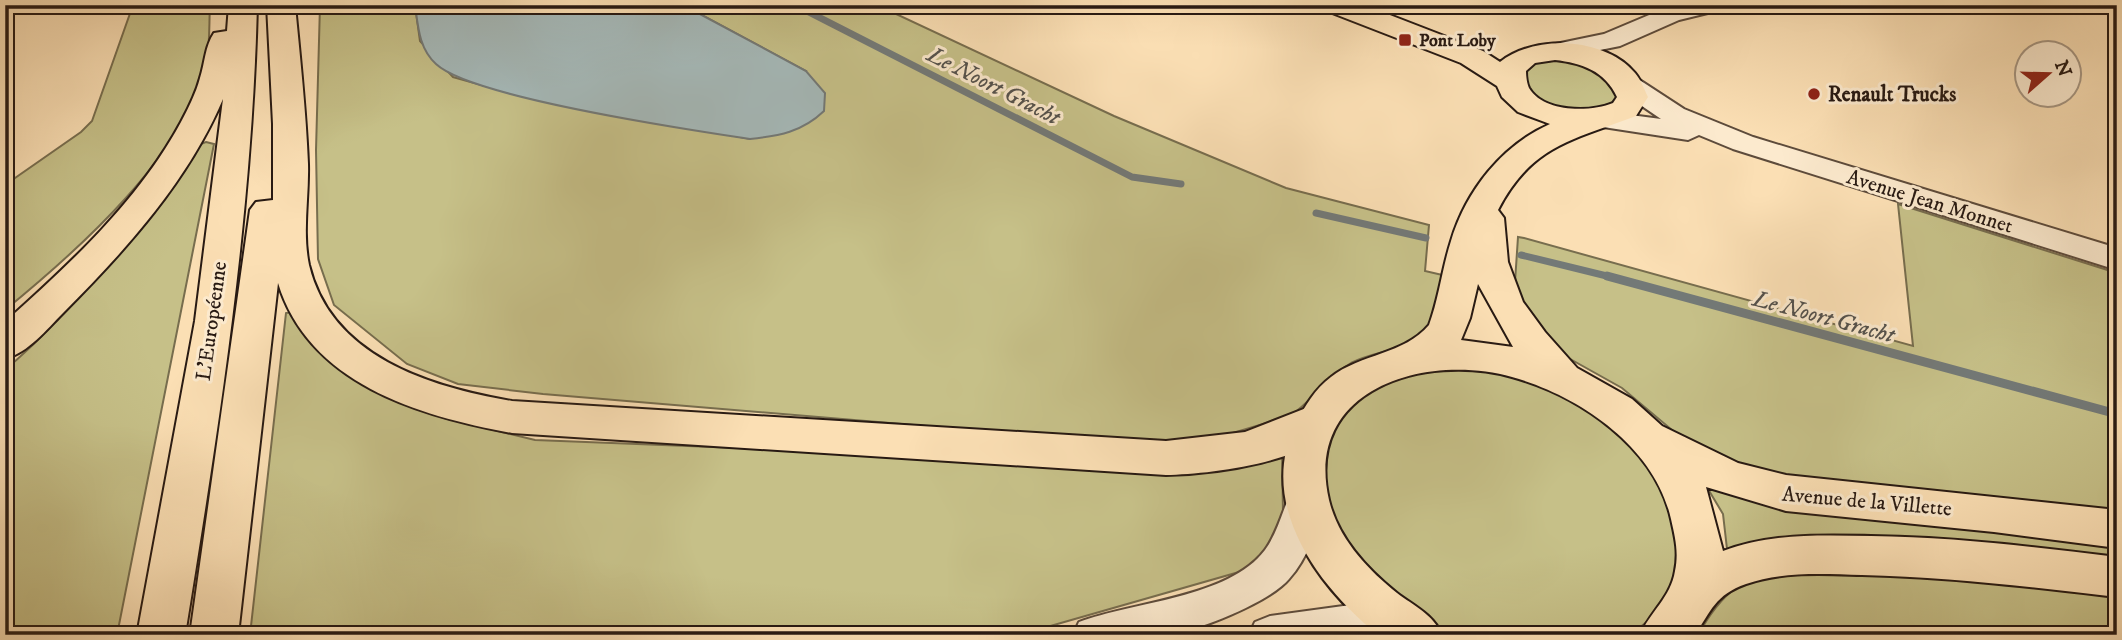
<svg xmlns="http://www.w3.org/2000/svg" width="2122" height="640" font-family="'IM FELL DW Pica',serif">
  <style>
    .green { fill: #c6c088; stroke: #776d4e; stroke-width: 2 }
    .water { fill: #a5b9b9; stroke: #737977; stroke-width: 2 }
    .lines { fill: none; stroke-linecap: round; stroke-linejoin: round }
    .stream-far1 { stroke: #737977; stroke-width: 7 }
    .stream { stroke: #737977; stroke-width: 9 }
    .minor-casing { stroke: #5d4b3b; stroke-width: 4 }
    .major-casing { stroke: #281a13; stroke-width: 4 }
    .highway-casing { stroke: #281a13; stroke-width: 4 }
    .minor { fill: #fceace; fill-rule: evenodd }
    .major { fill: #fbdfb4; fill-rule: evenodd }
    .highway { fill: #fbdfb4; fill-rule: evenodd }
    .poi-dot { fill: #8f2418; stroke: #fceace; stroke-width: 2.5 }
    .labels { text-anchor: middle; stroke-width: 6; stroke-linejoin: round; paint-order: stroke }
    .far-poi-label { font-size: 18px; font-weight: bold; fill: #281a13; stroke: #fceace; text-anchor: start }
    .poi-label { font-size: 21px; font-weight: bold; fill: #281a13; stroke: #fceace; text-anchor: start }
    .street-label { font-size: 21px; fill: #281a13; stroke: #fceace }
    .water-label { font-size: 23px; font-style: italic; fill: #54524d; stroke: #fceace }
  </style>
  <rect width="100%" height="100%" fill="#fbdfb4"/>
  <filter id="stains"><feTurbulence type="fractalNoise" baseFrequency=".00286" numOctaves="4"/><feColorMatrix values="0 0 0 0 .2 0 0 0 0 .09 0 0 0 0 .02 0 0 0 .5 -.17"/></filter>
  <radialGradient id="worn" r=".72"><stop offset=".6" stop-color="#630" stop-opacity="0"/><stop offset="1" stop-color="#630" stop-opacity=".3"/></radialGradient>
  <g class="green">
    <path d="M 133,5 L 210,5 C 209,23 210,42 207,59 C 189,153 76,252 5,310 L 5,185 L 81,132 L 92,121 Z"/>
    <path d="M 320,5 L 415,5 L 420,41 L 453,77 L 517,95 L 750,139 L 806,71 L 683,5 L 877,5 L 1114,116 L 1286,188 L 1429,225 L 1425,271 L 1451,277 C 1447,289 1439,325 1431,332 C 1413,349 1374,351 1351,363 C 1326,377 1313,401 1290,416 L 1206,441 L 1118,442 L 543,394 L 458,384 L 407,364 L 334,305 L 318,259 L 316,150 Z"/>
    <path d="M 1556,59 L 1598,69 L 1618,93 C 1611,120 1540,111 1528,89 C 1526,84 1526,77 1525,72 L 1539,61 Z"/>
    <path d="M 206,142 L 214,144 L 117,635 L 5,635 L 5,370 C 81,305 140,225 198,145 Z"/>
    <path d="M 1898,204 L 2117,273 L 2117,516 L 1786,488 L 1691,446 L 1622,388 L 1563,355 L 1514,297 L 1518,237 L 1524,238 L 1913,346 Z"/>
    <path d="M 292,312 L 306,333 L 349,376 L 385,395 L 444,418 L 535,440 L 765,449 L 1282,449 L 1283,512 L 1268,553 L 1246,570 L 1019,635 L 250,635 L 286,313 Z"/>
    <path d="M 1444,366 L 1531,378 L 1613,423 L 1668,492 L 1680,561 L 1668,597 L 1649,620 L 1633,633 L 1451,635 L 1422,621 L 1340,542 L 1320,484 L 1333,424 L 1378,383 Z"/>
    <path d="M 1699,474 L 2117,540 L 2117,565 L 1806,540 L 1727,549 L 1723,514 Z"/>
    <path d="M 1800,564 L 2117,594 L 2117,635 L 1698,635 C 1728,581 1745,582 1800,564 Z"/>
  </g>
  <path class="water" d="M 415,5 L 683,5 L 806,71 L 825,93 L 824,111 C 802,132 779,136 750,139 C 691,130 472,98 436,64 C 419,49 418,26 415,5 Z"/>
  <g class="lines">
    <g class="stream-far1">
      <path d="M 795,5 L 1132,177 L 1181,184"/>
      <path d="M 1316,213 L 1426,238"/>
      <path d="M 1521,255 L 1615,278"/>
    </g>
    <path class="stream" d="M 1607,276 L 2117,414"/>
    <g class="minor-casing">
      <g id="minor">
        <path d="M 1679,5 L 1723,5 L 1720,10 L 1679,20 L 1620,46 L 1555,59 L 1546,56 L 1542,51 L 1546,46 L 1604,34 L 1661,10 Z"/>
        <path d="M 1629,77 L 1638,79 L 1684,109 L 1753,137 L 2117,248 L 2117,270 L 1733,149 L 1699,135 L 1688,140 L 1590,125 L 1586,119 L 1590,113 L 1600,111 L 1661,119 L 1620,91 L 1616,85 L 1620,79 Z"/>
        <path d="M 1307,481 L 1320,486 L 1326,497 C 1318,525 1309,557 1289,579 C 1270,602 1194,633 1164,635 C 1134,637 1103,635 1073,635 L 1079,622 C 1132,602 1229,598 1265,550 C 1279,531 1283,507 1294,486 Z"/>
        <path d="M 1358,604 L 1409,611 L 1424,617 L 1430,630 L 1428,635 L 1249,635 L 1255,622 L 1270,616 Z"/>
      </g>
    </g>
    <g class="major-casing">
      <path id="major" d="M 1323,5 L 1364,5 L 1483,51 L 1500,62 C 1535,34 1605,37 1635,73 C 1641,80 1644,89 1648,97 L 1636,116 C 1574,140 1532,144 1498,210 L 1504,218 L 1508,262 L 1523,302 L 1545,332 L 1577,368 L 1632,399 L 1662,426 L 1738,463 L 1786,475 L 2117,510 L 2117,548 L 1994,532 L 1786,511 L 1706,487 L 1723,551 C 1771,533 1821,535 1871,536 C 1954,537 2035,547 2117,557 L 2117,597 C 2031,587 1949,577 1862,575 C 1824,574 1783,571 1746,584 C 1715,595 1711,611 1695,635 L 1640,635 C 1650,612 1671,597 1675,571 C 1679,552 1675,537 1671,519 C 1655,447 1580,396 1512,377 C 1426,353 1303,388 1329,500 C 1338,538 1367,569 1397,593 C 1414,606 1433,614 1442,635 L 1378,635 C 1318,586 1256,504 1296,423 C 1305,406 1315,389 1331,377 C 1360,354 1405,354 1429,325 C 1439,298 1442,269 1451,241 C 1466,191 1502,145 1550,124 L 1518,112 L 1502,97 L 1497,86 L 1461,63 L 1327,11 ZM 1555,60 C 1582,63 1605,71 1617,97 L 1613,103 C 1590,112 1544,113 1529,88 C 1527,84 1526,76 1526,71 L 1535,63 ZM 1478,284 L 1513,347 L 1461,340 L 1470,318 Z"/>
    </g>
    <g class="highway-casing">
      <g id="highway">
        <path d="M 229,5 L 257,5 C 252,217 219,426 185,635 L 137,635 L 195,321 L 223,99 C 188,181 126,250 63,313 C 46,330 29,352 5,359 L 5,322 C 70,264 139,200 181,122 C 188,109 196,93 200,78 C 205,63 205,46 214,33 L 227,31 Z"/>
        <path d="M 267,5 L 295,5 C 300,58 306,111 308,164 C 309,197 302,232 309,265 C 331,357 430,387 512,401 L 1166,441 L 1245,432 L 1319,403 L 1334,408 L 1340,419 C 1317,462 1211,474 1166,475 L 512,433 C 419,416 309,384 278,283 L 238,635 L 190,635 L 250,210 L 256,202 L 273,200 L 273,124 Z"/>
      </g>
    </g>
    <use href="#minor" class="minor"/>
    <use href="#major" class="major"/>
    <use href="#highway" class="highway"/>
  </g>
  <g class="poi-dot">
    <rect x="1398" y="33" width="14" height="14" rx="3.5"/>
    <circle cx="1814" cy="94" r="7"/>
  </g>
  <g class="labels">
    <g class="far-poi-label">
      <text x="1419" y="46">Pont Loby</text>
    </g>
    <g class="poi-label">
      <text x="1828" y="101">Renault Trucks</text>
    </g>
    <g class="street-label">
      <text transform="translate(1930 201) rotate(17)" y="7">Avenue Jean Monnet</text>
      <text transform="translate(211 321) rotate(-82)" y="7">L'Européenne</text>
      <text transform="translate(1867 501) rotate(5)" y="7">Avenue de la Villette</text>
    </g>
    <g class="water-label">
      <text transform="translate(994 85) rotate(27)" y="8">Le Noort Gracht</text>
      <text transform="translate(1824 316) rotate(15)" y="8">Le Noort Gracht</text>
    </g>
  </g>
  <rect width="2122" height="640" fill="none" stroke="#fbdfb4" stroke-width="28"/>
  <rect x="7" y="7" width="2108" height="626" fill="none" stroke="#281a13" stroke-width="3.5"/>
  <rect x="14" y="14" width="2094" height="612" fill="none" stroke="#281a13" stroke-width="2"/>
  <g transform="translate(2048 74) rotate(70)"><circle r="33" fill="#fceace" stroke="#a79783" stroke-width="2"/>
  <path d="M0-5L12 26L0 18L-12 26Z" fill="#8f2418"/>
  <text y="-10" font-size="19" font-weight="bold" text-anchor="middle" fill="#281a13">N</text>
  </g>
  <rect width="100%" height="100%" filter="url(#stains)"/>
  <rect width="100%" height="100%" fill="url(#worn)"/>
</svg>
